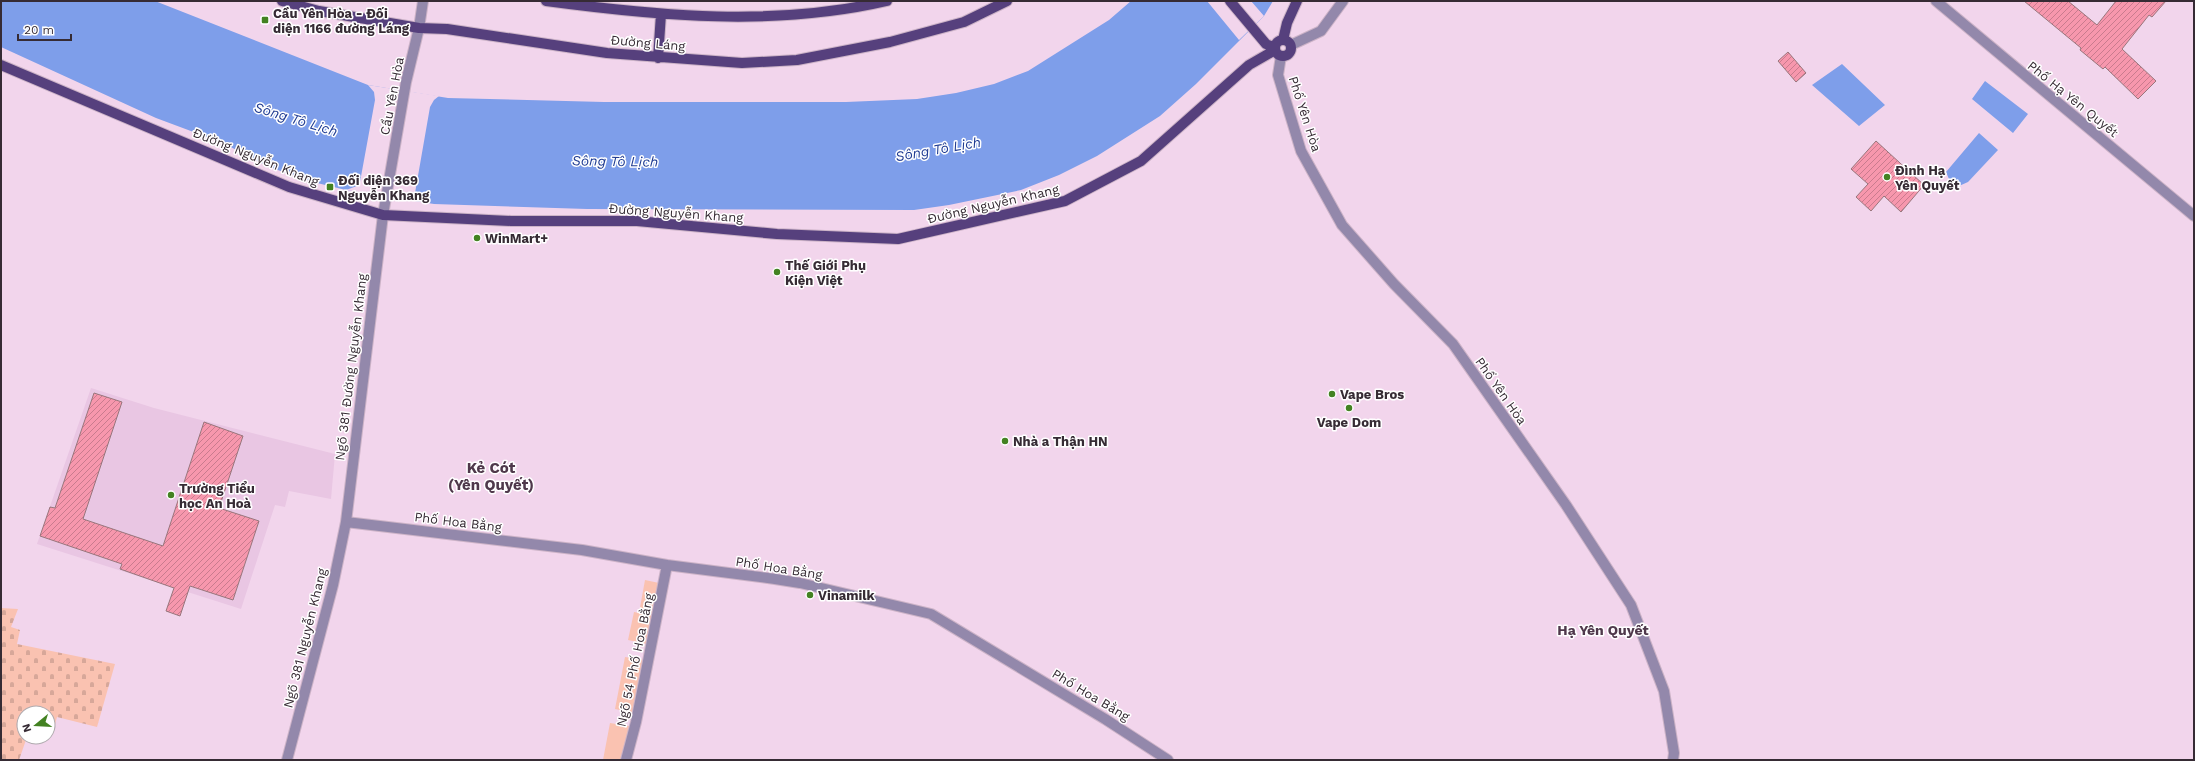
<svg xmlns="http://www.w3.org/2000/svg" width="2195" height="761" viewBox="0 0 2195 761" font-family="'Work Sans',sans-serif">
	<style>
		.built { fill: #e9c6e3 }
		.cemetery { fill: url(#cemetery-stones) }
		.green { fill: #fac2b1 }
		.water { fill: #7e9eea }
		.pier { fill: #f2d5ec }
		.building { fill: url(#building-hatch); stroke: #98767c }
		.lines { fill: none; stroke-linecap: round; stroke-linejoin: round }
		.minor-casing { stroke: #ccb3c7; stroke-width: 12 }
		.major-casing { stroke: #ccb3c7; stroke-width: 12 }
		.minor { stroke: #9388ab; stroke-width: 10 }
		.major { stroke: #56407d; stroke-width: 10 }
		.poi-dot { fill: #438222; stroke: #fff; stroke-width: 1.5 }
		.labels { text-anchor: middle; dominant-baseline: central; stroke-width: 3; stroke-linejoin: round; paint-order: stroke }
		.poi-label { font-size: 13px; font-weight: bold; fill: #362b34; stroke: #fff; text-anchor: start }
		.street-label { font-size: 13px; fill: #362b34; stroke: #fff }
		.water-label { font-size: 14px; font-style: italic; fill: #1f3b92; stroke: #fff }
		.neighbourhood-label { font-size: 14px; font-weight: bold; fill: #4f384b; stroke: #fff }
		.quarter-label { font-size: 15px; font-weight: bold; fill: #4f384b; stroke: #fff }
	</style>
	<defs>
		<pattern id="cemetery-stones" width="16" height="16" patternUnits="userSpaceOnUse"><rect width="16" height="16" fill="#fac2b1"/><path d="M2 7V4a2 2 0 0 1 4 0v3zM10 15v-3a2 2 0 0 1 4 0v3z" fill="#d7a799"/></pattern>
		<pattern id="building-hatch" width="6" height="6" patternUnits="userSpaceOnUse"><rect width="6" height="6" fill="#f797ad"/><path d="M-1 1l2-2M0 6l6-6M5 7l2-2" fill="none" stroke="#c97b8e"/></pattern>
	</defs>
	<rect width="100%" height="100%" fill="#f2d5ec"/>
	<!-- built -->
	<path class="built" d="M91,388L154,408L335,454L331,499L289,491L285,507L275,505L241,609L37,544Z"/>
	<!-- cemetery -->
	<path class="cemetery" d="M1,608L18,609L11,627L20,630L17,644L115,664L97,727L57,717L52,735L48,734V713H24V737H27L19,760H1Z"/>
	<!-- green -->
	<path class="green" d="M645,580L659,583L646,644L628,640L634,612L639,613Z
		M625,657L644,660L634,713L615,709Z
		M610,723L629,726L623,760H603Z"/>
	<!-- water -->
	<path class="water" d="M1,1H155L368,85L448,98L604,102H846L917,99L956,93L994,84L1028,71L1109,20L1131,1H1273L1264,16L1196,84L1160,116L1097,156L1059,175L1021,190L949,205L914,210L587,209L434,204L346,190L313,182L269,167L223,143L156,118L1,47Z
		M1842,64L1885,105L1859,126L1812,85Z
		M1985,81L2028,114L2013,133L1972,99Z
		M1979,133L1998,150L1968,182L1959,186L1949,179L1946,172Z"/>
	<!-- pier -->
	<path class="pier" d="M1207,1H1251L1264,16L1239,40Z
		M368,85L439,96L434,100L430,107L415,193L422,202L346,190L357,186L360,182L375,100L374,92Z"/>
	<!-- building -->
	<path class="building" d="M2024,1H2068L2097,25L2116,1H2166L2152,17L2149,15L2122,49L2156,81L2138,99L2105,67L2103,69L2080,50L2081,48Z
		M1788,52L1806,73L1796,82L1778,61Z
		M1876,141L1924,185L1901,212L1884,196L1871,211L1856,197L1868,184L1851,169Z
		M94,393L122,402L83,519L163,546L204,422L243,436L219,508L259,521L233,600L190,586L180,616L166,611L174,588L120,569L122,564L40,536L50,507L55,508Z"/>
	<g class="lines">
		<defs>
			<path id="minor" d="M1936,1L2194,216
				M1291,45L1321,31L1343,1
				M1281,56L1278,75L1301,151L1342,225L1394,284L1453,344L1566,505L1631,605L1664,691L1674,753L1673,760
				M346,522L582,550L667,565L775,579L800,583L931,614L1105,719L1168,760
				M287,760L333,585L346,522L383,215L406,82L419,28L423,1
				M626,760L636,722L667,565"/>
			<path id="major" d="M282,1L319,11L419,28L447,29L607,53L742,63L797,60L890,42L964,22L1007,1
				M546,1C659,16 775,27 887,1
				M1230,1L1266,44L1275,48
				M1275 48a8 8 0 1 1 16 0a8 8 0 1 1-16 0Z
				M1283,40L1287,23L1297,1
				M658,58L661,14
				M1,65L289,187L383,215L511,221H637L777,234L898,239L1065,201L1141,161L1249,65L1275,50"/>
		</defs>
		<!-- minor casing -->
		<use href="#minor" class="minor-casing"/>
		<!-- major casing -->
		<use href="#major" class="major-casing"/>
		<!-- minor -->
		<use href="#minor" class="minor"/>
		<!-- major -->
		<use href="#major" class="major"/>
	</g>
	<!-- markers -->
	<g class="poi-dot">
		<rect x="261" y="16" width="8" height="8" rx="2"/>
		<circle cx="1887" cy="177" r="4"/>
		<rect x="326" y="183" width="8" height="8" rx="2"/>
		<circle cx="477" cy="238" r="4"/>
		<circle cx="777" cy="272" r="4"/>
		<circle cx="1332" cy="394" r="4"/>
		<circle cx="1349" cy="408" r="4"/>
		<circle cx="1005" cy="441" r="4"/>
		<circle cx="171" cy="495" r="4"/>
		<circle cx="810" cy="595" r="4"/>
	</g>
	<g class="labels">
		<!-- poi labels -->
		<g class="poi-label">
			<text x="273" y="13">Cầu Yên Hòa - Đối<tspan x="273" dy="15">diện 1166 đường Láng</tspan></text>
			<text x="1895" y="170">Đình Hạ<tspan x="1895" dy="15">Yên Quyết</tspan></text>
			<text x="338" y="180">Đối diện 369<tspan x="338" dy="15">Nguyễn Khang</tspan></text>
			<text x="485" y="238">WinMart+</text>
			<text x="785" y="265">Thế Giới Phụ<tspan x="785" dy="15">Kiện Việt</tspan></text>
			<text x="1340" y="394">Vape Bros</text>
			<text x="1349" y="422" text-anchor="middle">Vape Dom</text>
			<text x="1013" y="441">Nhà a Thận HN</text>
			<text x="179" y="488">Trường Tiểu<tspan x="179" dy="15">học An Hoà</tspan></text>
			<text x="818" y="595">Vinamilk</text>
		</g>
		<!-- street labels -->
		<g class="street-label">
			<text transform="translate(648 43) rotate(5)">Đường Láng</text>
			<text transform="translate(392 96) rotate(-79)">Cầu Yên Hòa</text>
			<text transform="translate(2073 99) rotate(39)">Phố Hạ Yên Quyết</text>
			<text transform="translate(1305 114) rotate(72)">Phố Yên Hòa</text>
			<text transform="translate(256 157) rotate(22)">Đường Nguyễn Khang</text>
			<text transform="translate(993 204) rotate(-13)">Đường Nguyễn Khang</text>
			<text transform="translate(676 213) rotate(4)">Đường Nguyễn Khang</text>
			<text transform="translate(351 367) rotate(-83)">Ngõ 381 Đường Nguyễn Khang</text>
			<text transform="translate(1501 391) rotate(55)">Phố Yên Hòa</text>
			<text transform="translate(458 522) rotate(7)">Phố Hoa Bằng</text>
			<text transform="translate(779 568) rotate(9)">Phố Hoa Bằng</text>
			<text transform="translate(305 638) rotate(-76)">Ngõ 381 Nguyễn Khang</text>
			<text transform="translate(635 660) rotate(-78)">Ngõ 54 Phố Hoa Bằng</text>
			<text transform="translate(1091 695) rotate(31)">Phố Hoa Bằng</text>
		</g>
		<!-- water labels -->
		<g class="water-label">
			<text transform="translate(296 119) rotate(17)">Sông Tô Lịch</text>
			<text transform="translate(938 149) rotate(-10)">Sông Tô Lịch</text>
			<text transform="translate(615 161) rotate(1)">Sông Tô Lịch</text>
		</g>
		<!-- neighbourhood labels -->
		<g class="neighbourhood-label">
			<text x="1603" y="630">Hạ Yên Quyết</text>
		</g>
		<!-- quarter labels -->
		<g class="quarter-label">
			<text x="491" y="468">Kẻ Cót<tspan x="491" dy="17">(Yên Quyết)</tspan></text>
		</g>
	</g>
	<!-- border -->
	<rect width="2195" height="761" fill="none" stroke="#362b34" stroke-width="4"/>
	<!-- north arrow -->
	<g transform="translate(36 725) rotate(252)"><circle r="19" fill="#ffffff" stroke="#afaaae"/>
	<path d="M0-3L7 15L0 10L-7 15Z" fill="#438222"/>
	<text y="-6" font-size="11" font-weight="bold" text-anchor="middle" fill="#362b34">N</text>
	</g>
	<!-- scale -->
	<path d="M18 34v6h53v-6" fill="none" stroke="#362b34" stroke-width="2"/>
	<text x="24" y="34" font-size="12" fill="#362b34" stroke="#ffffff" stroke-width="3" paint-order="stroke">20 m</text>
</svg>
